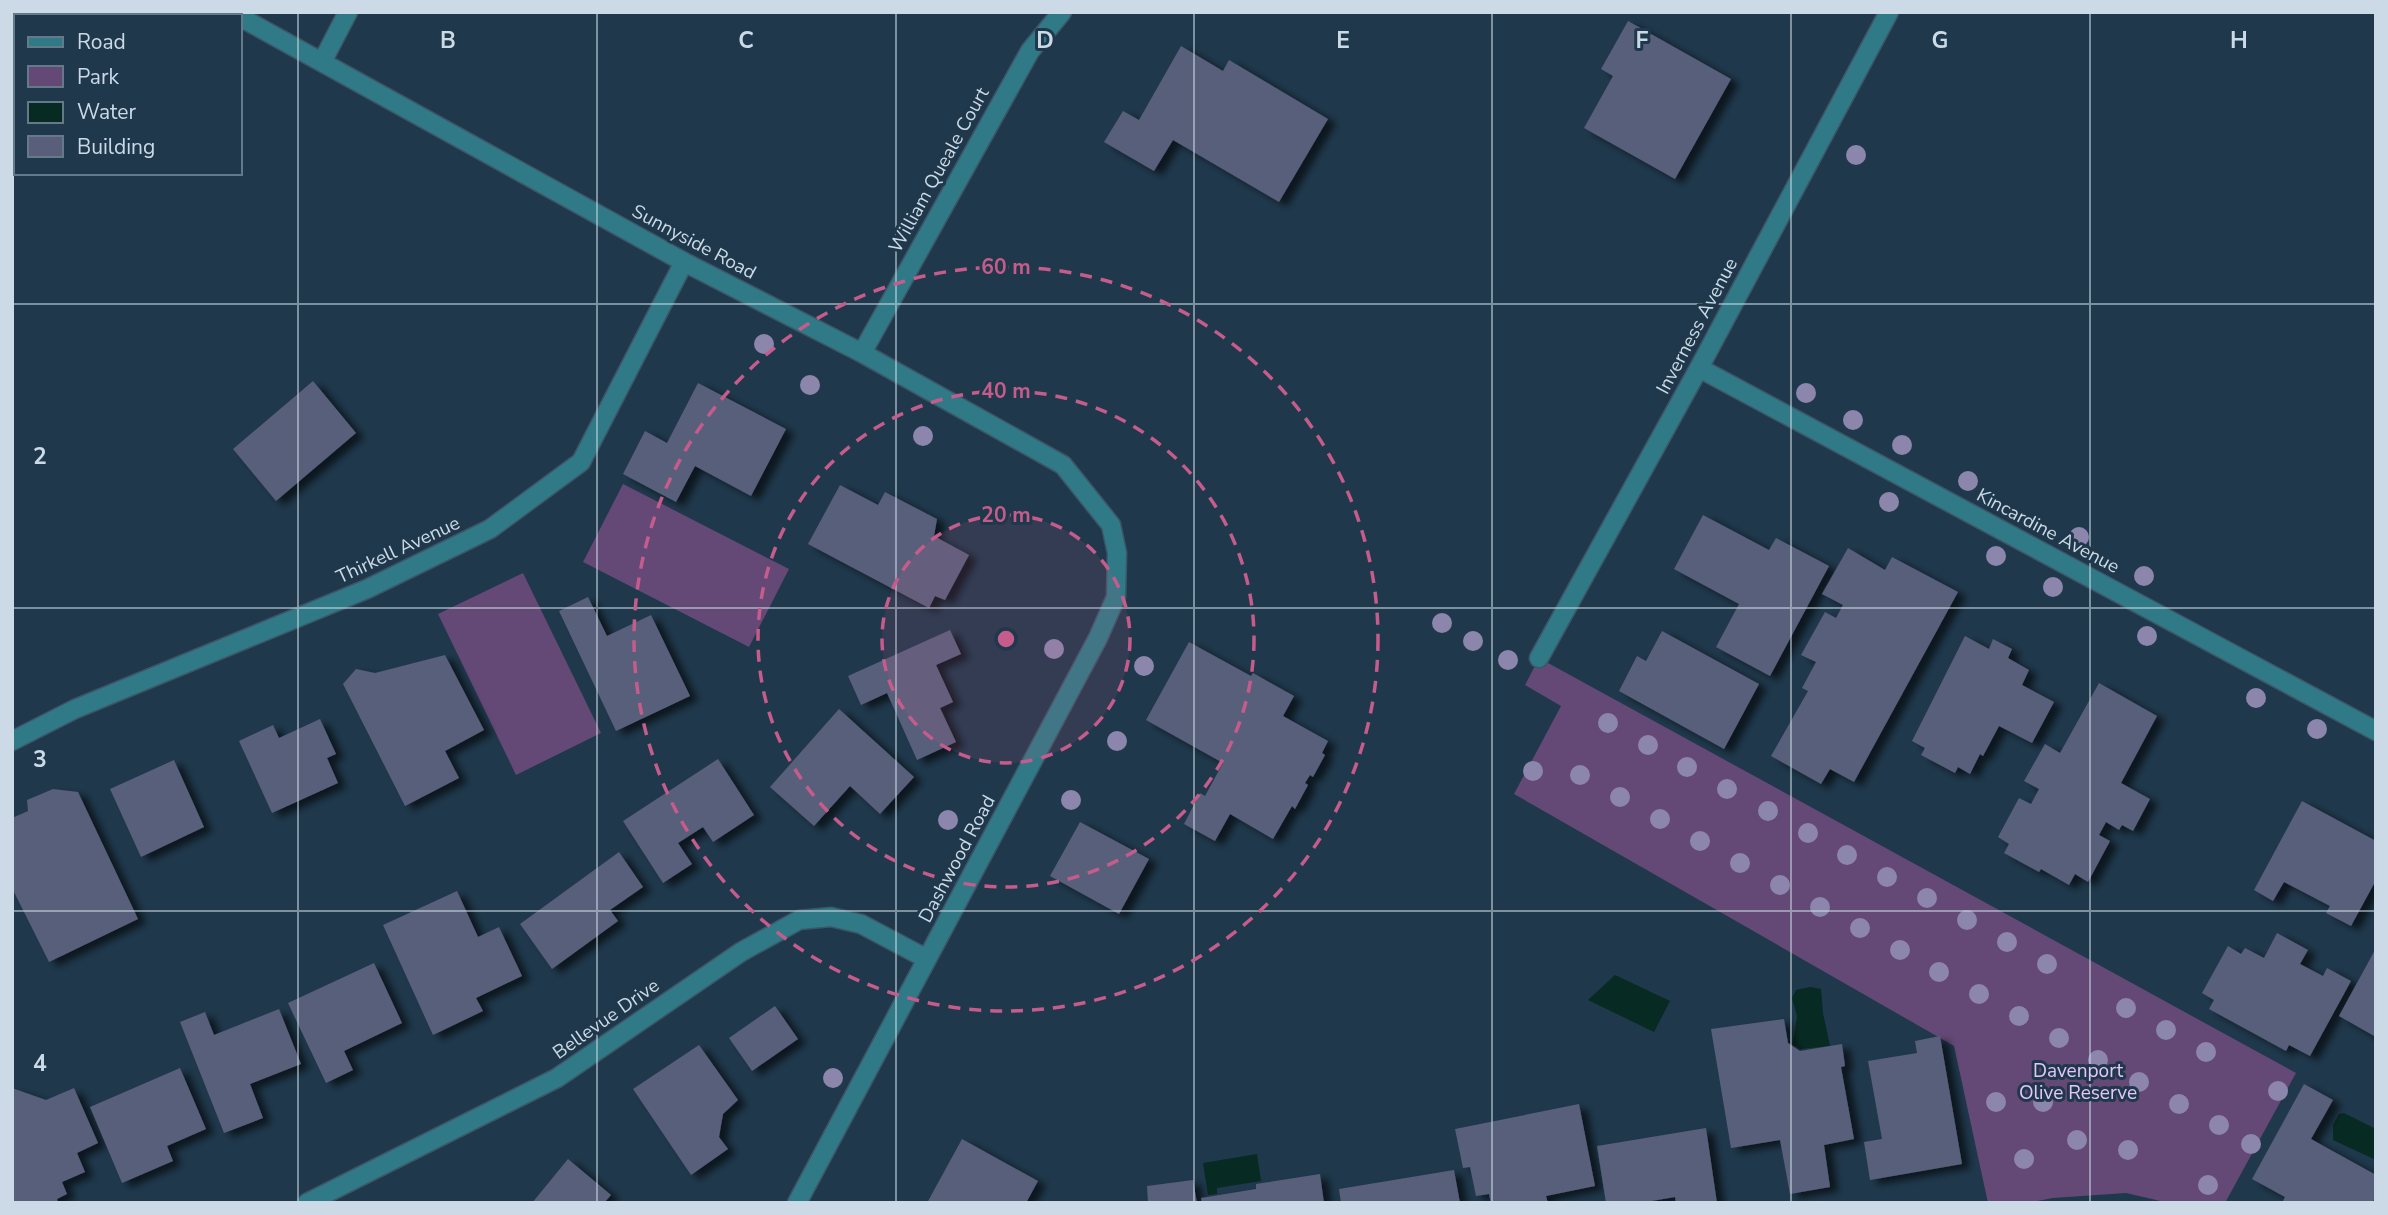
<svg xmlns="http://www.w3.org/2000/svg" width="2388" height="1215" viewBox="0 0 2388 1215" font-family="'Nunito Sans',sans-serif">
	<style>
		.green { fill: #644876 }
		.water { fill: #072a22 }
		.building { fill: #595e7a; filter: url(#shadow) }
		.lines { fill: none; stroke-linecap: round; stroke-linejoin: round }
		.minor-casing { stroke: #3e5567; stroke-width: 21 }
		.minor { stroke: #2f7a86; stroke-width: 18 }
		.tree { fill: #8c86ac }
		.grid { fill: none; stroke: #cbdae6; stroke-width: 2; stroke-opacity: 0.55 }
		.ring { fill: none; stroke: #c55c8c; stroke-width: 3.5; stroke-dasharray: 12 9 }
		.labels { text-anchor: middle; dominant-baseline: central; stroke-width: 6; stroke-linejoin: round; paint-order: stroke }
		.street-label { font-size: 19px; fill: #cbdae6; stroke: #1f384b }
		.park-label { font-size: 19px; fill: #e5c5fc; stroke: #1f384b }
		.grid-label { font-size: 23px; text-anchor: middle; font-weight: bold; fill: #cbdae6; stroke: #1f384b; stroke-width: 6; stroke-linejoin: round; paint-order: stroke }
		.centre { fill: #c55c8c; stroke: #1f384b; stroke-width: 3.5 }
		.ring-label { font-size: 21px; text-anchor: middle; font-weight: bold; fill: #c55c8c; stroke: #1f384b; stroke-width: 6; stroke-linejoin: round; paint-order: stroke }
	</style>
	<defs>
		<filter id="shadow"><feDropShadow dx="8" dy="4.5" stdDeviation="3.5" flood-color="#0009"/></filter>
	</defs>
	<rect width="100%" height="100%" fill="#1f384b"/>
	<!-- green -->
	<path class="green" d="M623,484L789,569L749,647L583,562Z
		M523,573L601,733L516,775L438,614Z
		M1539,658L2296,1073L2225,1203H2169L2126,1193L2053,1198L2027,1203H1988L1954,1046L1514,794L1561,706L1525,685Z"/>
	<!-- water -->
	<path class="water" d="M1615,975L1670,1001L1654,1032L1588,1000Z
		M1810,987L1821,989L1823,1013L1830,1046L1800,1049L1793,1044L1797,1016L1792,998L1796,990Z
		M2344,1113L2376,1129V1160L2333,1140V1125L2339,1114Z
		M1257,1154L1261,1181L1217,1188V1194L1208,1195L1203,1163Z"/>
	<!-- building -->
	<path class="building" d="M1628,21L1731,79L1675,179L1584,128L1613,76L1601,69Z
		M1181,46L1223,71L1229,60L1328,119L1279,202L1173,140L1154,171L1104,142L1123,111L1139,120Z
		M313,381L356,433L276,501L233,449Z
		M698,383L786,429L751,496L695,466L676,502L623,474L645,431L667,443Z
		M840,485L878,505L885,492L937,519L934,536L969,555L945,600L935,596L929,608L808,544Z
		M1703,515L1769,550L1776,538L1829,566L1770,676L1716,647L1739,604L1674,569Z
		M1848,548L1885,570L1892,557L1958,592L1854,782L1830,769L1821,784L1771,756L1808,691L1802,688L1816,662L1801,655L1825,612L1836,618L1843,605L1822,594Z
		M588,597L607,636L651,615L690,696L616,731L559,611Z
		M950,630L961,654L936,665L953,702L940,708L956,742L917,760L887,693L861,705L848,676Z
		M1662,631L1759,684L1724,749L1619,691L1637,656L1646,661Z
		M1965,636L1989,649L1993,639L2012,649L2008,658L2029,670L2022,685L2054,702L2032,743L1999,726L1983,756L1980,754L1970,774L1958,767L1955,773L1921,755L1925,748L1912,741Z
		M1189,642L1251,676L1253,673L1294,696L1283,716L1328,741L1322,753L1325,755L1313,777L1310,775L1305,783L1308,785L1295,809L1292,806L1273,839L1230,814L1215,841L1184,824L1200,793L1205,796L1223,763L1146,720Z
		M445,655L484,730L445,751L459,778L405,806L343,684L356,669L375,673Z
		M2099,683L2157,716L2121,783L2150,799L2133,831L2122,825L2119,830L2106,822L2099,835L2110,841L2088,882L2075,874L2069,885L2041,869L2039,872L2004,853L2009,844L1998,837L2019,798L2031,804L2039,789L2024,781L2045,744L2060,753Z
		M839,709L914,777L880,814L850,786L814,826L770,787Z
		M320,719L336,754L327,758L338,783L272,813L239,741L273,725L279,738Z
		M718,759L754,815L713,842L703,827L678,843L692,864L663,883L623,821Z
		M174,760L204,827L141,857L110,789Z
		M53,789L78,792L138,919L49,962L12,888V818L28,811L27,800Z
		M2302,801L2376,841V880L2351,926L2326,913L2330,906L2284,882L2273,901L2254,890Z
		M1080,822L1149,859L1119,914L1050,876Z
		M619,852L643,887L610,910L618,921L552,969L520,924Z
		M457,891L478,937L499,927L522,976L476,998L483,1011L433,1035L383,925Z
		M2277,933L2308,950L2300,964L2323,976L2327,968L2351,981L2310,1056L2289,1045L2286,1051L2209,1009L2214,1000L2202,993L2228,946L2241,954L2245,948L2264,958Z
		M2376,948V1037L2339,1016Z
		M374,963L402,1023L344,1051L353,1070L326,1083L288,1003Z
		M775,1006L798,1039L752,1071L729,1038Z
		M279,1009L301,1064L250,1084L263,1118L224,1133L180,1022L205,1012L214,1035Z
		M1784,1019L1788,1043L1800,1051L1842,1044L1845,1066L1841,1067L1854,1139L1824,1145L1830,1187L1790,1194L1780,1140L1731,1148L1711,1029Z
		M1940,1036L1962,1164L1870,1180L1864,1142L1882,1139L1868,1061L1917,1053L1915,1041Z
		M699,1045L738,1100L723,1114L719,1137L728,1149L691,1175L633,1089Z
		M180,1068L206,1129L167,1146L173,1161L122,1183L90,1107Z
		M2304,1084L2333,1100L2311,1139L2376,1175V1196L2372,1203H2282L2285,1197L2252,1179Z
		M12,1088L46,1100L74,1088L98,1143L77,1153L85,1172L62,1182L67,1194L57,1199L58,1203H12Z
		M1579,1104L1595,1186L1546,1196L1548,1203H1491L1489,1194L1476,1196L1470,1167L1463,1168L1455,1129Z
		M1706,1128L1717,1203H1676L1675,1197L1640,1203H1606L1597,1146Z
		M962,1139L1038,1181L1026,1203H927Z
		M568,1159L611,1195L604,1203H532Z
		M1454,1170L1460,1203H1341L1339,1189Z
		M1320,1174L1324,1203H1202L1201,1198L1256,1189V1184Z
		M1193,1180L1197,1203H1148L1147,1186Z"/>
	<g class="lines">
		<defs>
			<path id="minor" d="M240,17L684,262L862,353L1063,465L1111,525L1117,553L1116,597L1098,638L797,1203
				M322,62L348,12
				M862,353L1030,51L1062,12
				M1699,368L2376,731
				M1539,658L1699,368L1889,12
				M12,741L75,709L367,589L490,529L581,462L684,262
				M307,1203L557,1078L741,952L799,920L831,917L861,924L927,959"/>
		</defs>
		<!-- minor casing -->
		<use href="#minor" class="minor-casing"/>
		<!-- minor -->
		<use href="#minor" class="minor"/>
	</g>
	<!-- trees -->
	<g class="tree">
		<circle cx="1856" cy="155" r="10"/>
		<circle cx="764" cy="344" r="10"/>
		<circle cx="810" cy="385" r="10"/>
		<circle cx="1806" cy="393" r="10"/>
		<circle cx="1853" cy="420" r="10"/>
		<circle cx="923" cy="436" r="10"/>
		<circle cx="1902" cy="445" r="10"/>
		<circle cx="1968" cy="481" r="10"/>
		<circle cx="1889" cy="502" r="10"/>
		<circle cx="2079" cy="537" r="10"/>
		<circle cx="1996" cy="556" r="10"/>
		<circle cx="2144" cy="576" r="10"/>
		<circle cx="2053" cy="587" r="10"/>
		<circle cx="1442" cy="623" r="10"/>
		<circle cx="2147" cy="636" r="10"/>
		<circle cx="1473" cy="641" r="10"/>
		<circle cx="1054" cy="649" r="10"/>
		<circle cx="1508" cy="660" r="10"/>
		<circle cx="1144" cy="666" r="10"/>
		<circle cx="2256" cy="698" r="10"/>
		<circle cx="1608" cy="723" r="10"/>
		<circle cx="2317" cy="729" r="10"/>
		<circle cx="1117" cy="741" r="10"/>
		<circle cx="1648" cy="745" r="10"/>
		<circle cx="1687" cy="767" r="10"/>
		<circle cx="1533" cy="771" r="10"/>
		<circle cx="1580" cy="775" r="10"/>
		<circle cx="1727" cy="789" r="10"/>
		<circle cx="1620" cy="797" r="10"/>
		<circle cx="1071" cy="800" r="10"/>
		<circle cx="1768" cy="811" r="10"/>
		<circle cx="1660" cy="819" r="10"/>
		<circle cx="948" cy="820" r="10"/>
		<circle cx="1808" cy="833" r="10"/>
		<circle cx="1700" cy="841" r="10"/>
		<circle cx="1847" cy="855" r="10"/>
		<circle cx="1740" cy="863" r="10"/>
		<circle cx="1887" cy="877" r="10"/>
		<circle cx="1780" cy="885" r="10"/>
		<circle cx="1927" cy="898" r="10"/>
		<circle cx="1820" cy="907" r="10"/>
		<circle cx="1967" cy="920" r="10"/>
		<circle cx="1860" cy="928" r="10"/>
		<circle cx="2007" cy="942" r="10"/>
		<circle cx="1900" cy="950" r="10"/>
		<circle cx="2047" cy="964" r="10"/>
		<circle cx="1939" cy="972" r="10"/>
		<circle cx="1979" cy="994" r="10"/>
		<circle cx="2126" cy="1008" r="10"/>
		<circle cx="2019" cy="1016" r="10"/>
		<circle cx="2166" cy="1030" r="10"/>
		<circle cx="2059" cy="1038" r="10"/>
		<circle cx="2206" cy="1052" r="10"/>
		<circle cx="2098" cy="1060" r="10"/>
		<circle cx="833" cy="1078" r="10"/>
		<circle cx="2139" cy="1082" r="10"/>
		<circle cx="2278" cy="1091" r="10"/>
		<circle cx="1996" cy="1102" r="10"/>
		<circle cx="2043" cy="1102" r="10"/>
		<circle cx="2179" cy="1104" r="10"/>
		<circle cx="2219" cy="1125" r="10"/>
		<circle cx="2077" cy="1140" r="10"/>
		<circle cx="2251" cy="1144" r="10"/>
		<circle cx="2128" cy="1150" r="10"/>
		<circle cx="2024" cy="1159" r="10"/>
		<circle cx="2208" cy="1185" r="10"/>
	</g>
	<!-- grid -->
	<path class="grid" d="M298,12V1203M597,12V1203M896,12V1203M1194,12V1203M1492,12V1203M1791,12V1203M2090,12V1203M12,304H2376M12,608H2376M12,911H2376"/>
	<!-- distance rings -->
	<circle cx="1006" cy="639" r="124" fill="#c55c8c" fill-opacity=".12"/>
	<g class="ring">
		<circle cx="1006" cy="639" r="124"/>
		<circle cx="1006" cy="639" r="248"/>
		<circle cx="1006" cy="639" r="372"/>
	</g>
	<g class="labels">
		<!-- street labels -->
		<g class="street-label">
			<text transform="translate(939 170) rotate(-61)">William Queale Court</text>
			<text transform="translate(694 242) rotate(28)">Sunnyside Road</text>
			<text transform="translate(1697 326) rotate(-62)">Inverness Avenue</text>
			<text transform="translate(2048 531) rotate(28)">Kincardine Avenue</text>
			<text transform="translate(398 550) rotate(-25)">Thirkell Avenue</text>
			<text transform="translate(957 859) rotate(-62)">Dashwood Road</text>
			<text transform="translate(606 1019) rotate(-35)">Bellevue Drive</text>
		</g>
		<!-- park labels -->
		<g class="park-label">
			<text x="2078" y="1071">Davenport<tspan x="2078" dy="22">Olive Reserve</tspan></text>
		</g>
	</g>
	<g class="grid-label">
		<text x="448" y="48">B</text>
		<text x="746" y="48">C</text>
		<text x="1045" y="48">D</text>
		<text x="1343" y="48">E</text>
		<text x="1642" y="48">F</text>
		<text x="1940" y="48">G</text>
		<text x="2239" y="48">H</text>
		<text x="40" y="464">2</text>
		<text x="40" y="767">3</text>
		<text x="40" y="1071">4</text>
	</g>
	<circle cx="1006" cy="639" r="10" class="centre"/>
	<g class="ring-label">
		<text x="1006" y="274">60 m</text>
		<text x="1006" y="398">40 m</text>
		<text x="1006" y="522">20 m</text>
	</g>
	<!-- border -->
	<rect width="2388" height="1215" fill="none" stroke="#cbdae6" stroke-width="28"/>
	<!-- legend -->
	<rect x="14" y="14" width="228" height="161" fill="#1f384b" stroke="#647989" stroke-width="2"/>
	<rect x="28" y="37" width="35" height="10" fill="#2f7a86" stroke="#647989" stroke-width="2"/>
	<text x="77" y="49" font-size="21" fill="#cbdae6">Road</text>
	<rect x="28" y="66" width="35" height="21" fill="#644876" stroke="#647989" stroke-width="2"/>
	<text x="77" y="84" font-size="21" fill="#cbdae6">Park</text>
	<rect x="28" y="102" width="35" height="21" fill="#072a22" stroke="#647989" stroke-width="2"/>
	<text x="77" y="119" font-size="21" fill="#cbdae6">Water</text>
	<rect x="28" y="136" width="35" height="21" fill="#595e7a" stroke="#647989" stroke-width="2"/>
	<text x="77" y="154" font-size="21" fill="#cbdae6">Building</text>
</svg>
